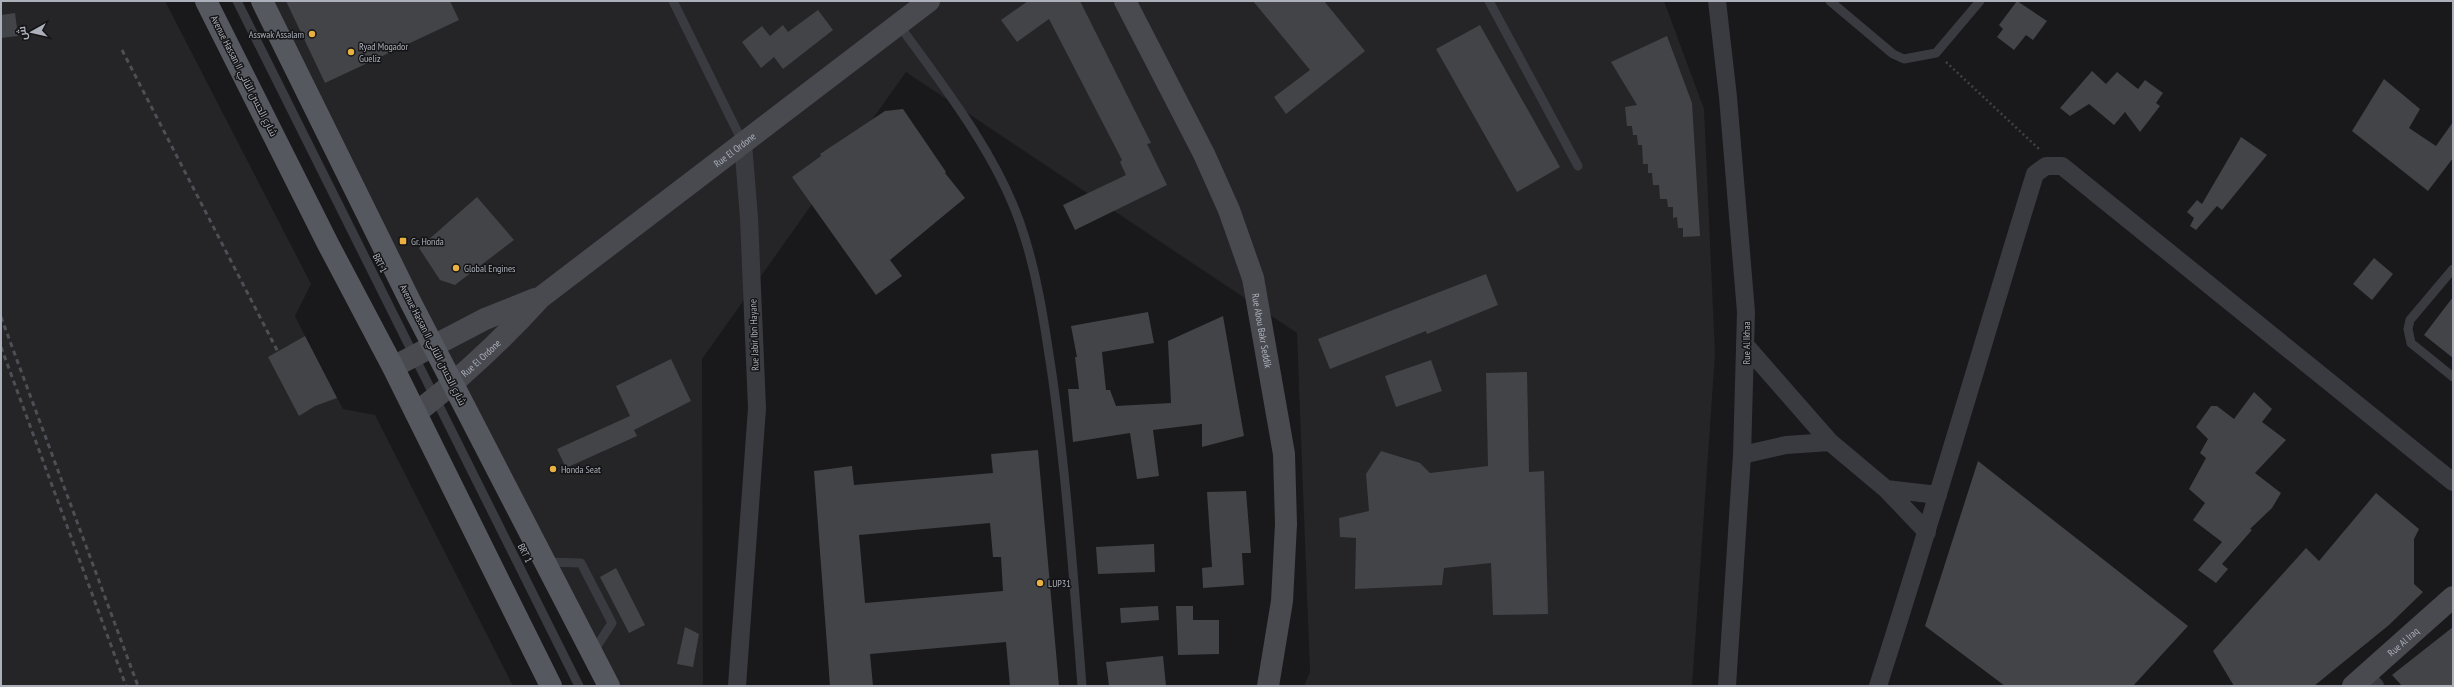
<svg xmlns="http://www.w3.org/2000/svg" width="2454" height="687" viewBox="0 0 2454 687" font-family="'PT Sans Narrow',Cairo,sans-serif">
	<style>
		.built { fill: #252528 }
		.building { fill: #434448; fill-rule: evenodd }
		.lines { fill: none; stroke-linecap: round; stroke-linejoin: round }
		.path { stroke: #404247; stroke-width: 2.5; stroke-dasharray: 2 3; stroke-linecap: butt }
		.lane { stroke: #3a3b40; stroke-width: 9 }
		.street { stroke: #3a3b40; stroke-width: 18 }
		.secondary { stroke: #484a50; stroke-width: 22 }
		.primary { stroke: #56585f; stroke-width: 22 }
		.rail { stroke: #4d4f55; stroke-width: 3; stroke-dasharray: 5 4; stroke-linecap: butt }
		.poi-dot { fill: #e9b142; stroke: #141416; stroke-width: 1.5 }
		.labels { text-anchor: middle; dominant-baseline: central; stroke-width: 3; stroke-linejoin: round; paint-order: stroke }
		.poi-label { font-size: 10px; fill: #acb0ba; stroke: #141416; text-anchor: start }
		.street-label { font-size: 10px; fill: #acb0ba; stroke: #141416 }
	</style>
	<rect width="100%" height="100%" fill="#19191b"/>
	<!-- built -->
	<path class="built" d="M1,1H165L311,284L295,316L305,336L343,409L375,415L513,686H1Z
		M256,1H1664L1704,109L1715,354L1692,686H1304L1310,672L1297,333L906,72L702,359L703,686H598Z"/>
	<!-- building -->
	<path class="building" d="M286,1H450L459,20L325,83Z
		M1028,1H1080L1151,143L1147,144L1167,185L1075,230L1063,205L1126,175L1120,162L1122,160L1049,19L1017,42L1001,20Z
		M1253,1H1324L1365,51L1286,114L1274,97L1310,70Z
		M2017,1L2047,21L2033,40L2026,35L2014,50L1997,37L2003,29L1999,25Z
		M818,10L833,30L783,69L774,57L761,68L742,42L762,26L770,36L783,25L788,32Z
		M15,13L18,36L1,38V15Z
		M1480,25L1560,167L1517,192L1436,49Z
		M1667,36L1692,103L1700,236L1683,237V228H1678L1677,217L1673,218V207H1668L1667,199H1660L1659,185H1653L1652,173H1648V164H1643L1642,145H1638L1637,135H1633L1632,126H1627L1625,107L1637,105L1611,62Z
		M2092,71L2106,84L2117,72L2138,89L2145,80L2163,93L2156,103L2160,106L2140,132L2125,112L2114,125L2089,104L2070,116L2060,108Z
		M2384,79L2420,109L2409,128L2436,146L2453,122V158L2428,191L2352,131Z
		M903,109L946,172L945,173L965,198L890,260L902,276L876,295L792,177L821,156L820,154L885,111Z
		M2241,137L2267,155L2222,210L2217,206L2196,230L2190,226L2194,218L2187,212L2197,200L2202,204Z
		M477,197L514,240L455,285L440,280L419,248Z
		M2374,258L2393,274L2372,300L2353,284Z
		M1486,274L1498,305L1427,334L1426,331L1330,369L1318,339Z
		M2453,297V358L2424,335Z
		M1148,312L1154,343L1102,352L1106,390H1110L1116,406L1171,403L1168,341L1223,316L1244,436L1202,447V424L1153,430L1159,476L1137,479L1130,433L1073,442L1068,389H1079L1075,357H1077L1071,326Z
		M305,336L337,398L315,406L299,416L268,357Z
		M671,359L691,401L634,430L637,436L566,468L557,449L630,416L616,386Z
		M1431,360L1442,391L1396,407L1385,376Z
		M1527,372L1529,472L1544,471L1548,614L1493,615L1491,563L1444,568L1442,585L1355,589L1356,538L1340,537L1339,518L1369,511L1366,474L1381,451L1420,463L1430,473L1488,466L1486,373Z
		M2254,392L2272,409L2262,422L2286,440L2255,473L2281,493L2272,508L2250,529L2252,530L2222,564L2228,569L2216,583L2198,570L2222,542L2193,520L2205,503L2189,489L2206,458L2200,453L2208,439L2196,427L2211,406H2217L2234,419Z
		M1038,450L1059,686H1010L1006,642L870,654L873,686H830L814,471L852,466L854,485L993,473L991,454ZM990,523L993,557H1001L1003,591L865,603L859,535Z
		M1978,461L2188,626L2133,686H2005L1925,626Z
		M1246,491L1251,553H1242L1244,585L1203,588L1202,568L1212,567L1207,492Z
		M2376,493L2419,529L2414,539V584L2423,592L2389,625L2314,686H2234L2213,651L2306,548L2319,561Z
		M1154,544L1155,572L1098,574L1096,547Z
		M616,568L645,625L629,633L600,577Z
		M1158,606L1159,620L1121,623L1120,608Z
		M1176,606H1193V620H1219V654L1178,655Z
		M685,627L699,634L693,667L677,664Z
		M2453,627V686H2402L2392,675Z
		M1163,656L1166,686H1109L1106,662Z"/>
	<g class="lines">
		<!-- path -->
		<path class="path" d="M1946,62L2039,149"/>
		<!-- lane -->
		<path class="lane" d="M237,1L579,686
			M673,1L743,143
			M1489,1L1578,166
			M1830,1L1893,54L1904,59L1936,53L1980,1
			M899,25C942,84 996,153 1020,223C1038,274 1045,328 1053,381C1067,482 1074,584 1082,686
			M2453,269L2410,320L2408,329L2411,343L2453,377
			M546,562L581,563L612,623L593,652"/>
		<!-- street -->
		<path class="street" d="M1717,1L1728,97L1746,312L1742,455L1727,686
			M1746,346L1830,442L1886,489L1927,532
			M1742,455L1786,445L1830,442
			M1886,489L1938,495
			M2365,676L2375,686
			M737,686L757,408L749,218L743,143
			M1878,686C1933,516 1982,345 2035,174L2046,166H2062L2453,482"/>
		<!-- secondary -->
		<g class="secondary">
			<path id="s1" d="M1125,1L1204,154L1229,210L1253,278L1284,454L1286,524L1282,601L1268,686"/>
			<path d="M393,367L485,319L535,299"/>
			<path id="s2" d="M416,413C461,378 502,340 540,298L929,1"/>
			<path id="s3" d="M2353,686L2453,597"/>
		</g>
		<!-- primary -->
		<path class="primary" d="M206,1L328,244L393,367L551,686
			M262,1L410,301L609,686"/>
		<!-- rail -->
		<path class="rail" d="M122,50L278,352
			M1,317L138,686
			M1,347L126,686"/>
	</g>
	<!-- markers -->
	<g class="poi-dot">
		<circle cx="312" cy="34" r="4"/>
		<circle cx="351" cy="52" r="4"/>
		<rect x="399" y="237" width="8" height="8" rx="2"/>
		<circle cx="456" cy="268" r="4"/>
		<circle cx="553" cy="469" r="4"/>
		<circle cx="1040" cy="583" r="4"/>
	</g>
	<g class="labels">
		<!-- poi labels -->
		<g class="poi-label">
			<text x="304" y="34" text-anchor="end">Asswak Assalam</text>
			<text x="359" y="46">Ryad Mogador<tspan x="359" dy="12">Gueliz</tspan></text>
			<text x="411" y="241">Gr. Honda</text>
			<text x="464" y="268">Global Engines</text>
			<text x="561" y="469">Honda Seat</text>
			<text x="1048" y="583">LUP31</text>
		</g>
		<!-- street labels -->
		<g class="street-label">
			<text transform="translate(244 76) rotate(63)">Avenue Hassan II شارع الحسن الثاني</text>
			<text stroke="none"><textPath href="#s2" startOffset="414">Rue El Ordone</textPath></text>
			<text transform="translate(380 263) rotate(63)">BRT 1</text>
			<text stroke="none"><textPath href="#s1" startOffset="359">Rue Abou Bakr Seddik</textPath></text>
			<text transform="translate(754 335) rotate(-92)">Rue Jabir Ibn Hayane</text>
			<text transform="translate(1746 343) rotate(-90)">Rue Al Ikhaa</text>
			<text transform="translate(433 345) rotate(63)">Avenue Hassan II شارع الحسن الثاني</text>
			<text stroke="none"><textPath href="#s2" startOffset="85">Rue El Ordone</textPath></text>
			<text transform="translate(525 553) rotate(64)">BRT 1</text>
			<text stroke="none"><textPath href="#s3" startOffset="67">Rue Al Iraq</textPath></text>
		</g>
	</g>
	<!-- border -->
	<rect width="2454" height="687" fill="none" stroke="#acb0ba" stroke-width="4"/>
	<!-- north arrow -->
	<g transform="translate(32 32) rotate(262)" stroke="#141416" stroke-width="3" paint-order="stroke">
	<path d="M0-3L7 15L0 10L-7 15Z" fill="#acb0ba"/>
	<text y="-6" font-size="11" font-weight="bold" text-anchor="middle" fill="#acb0ba">ش</text>
	</g>
</svg>
